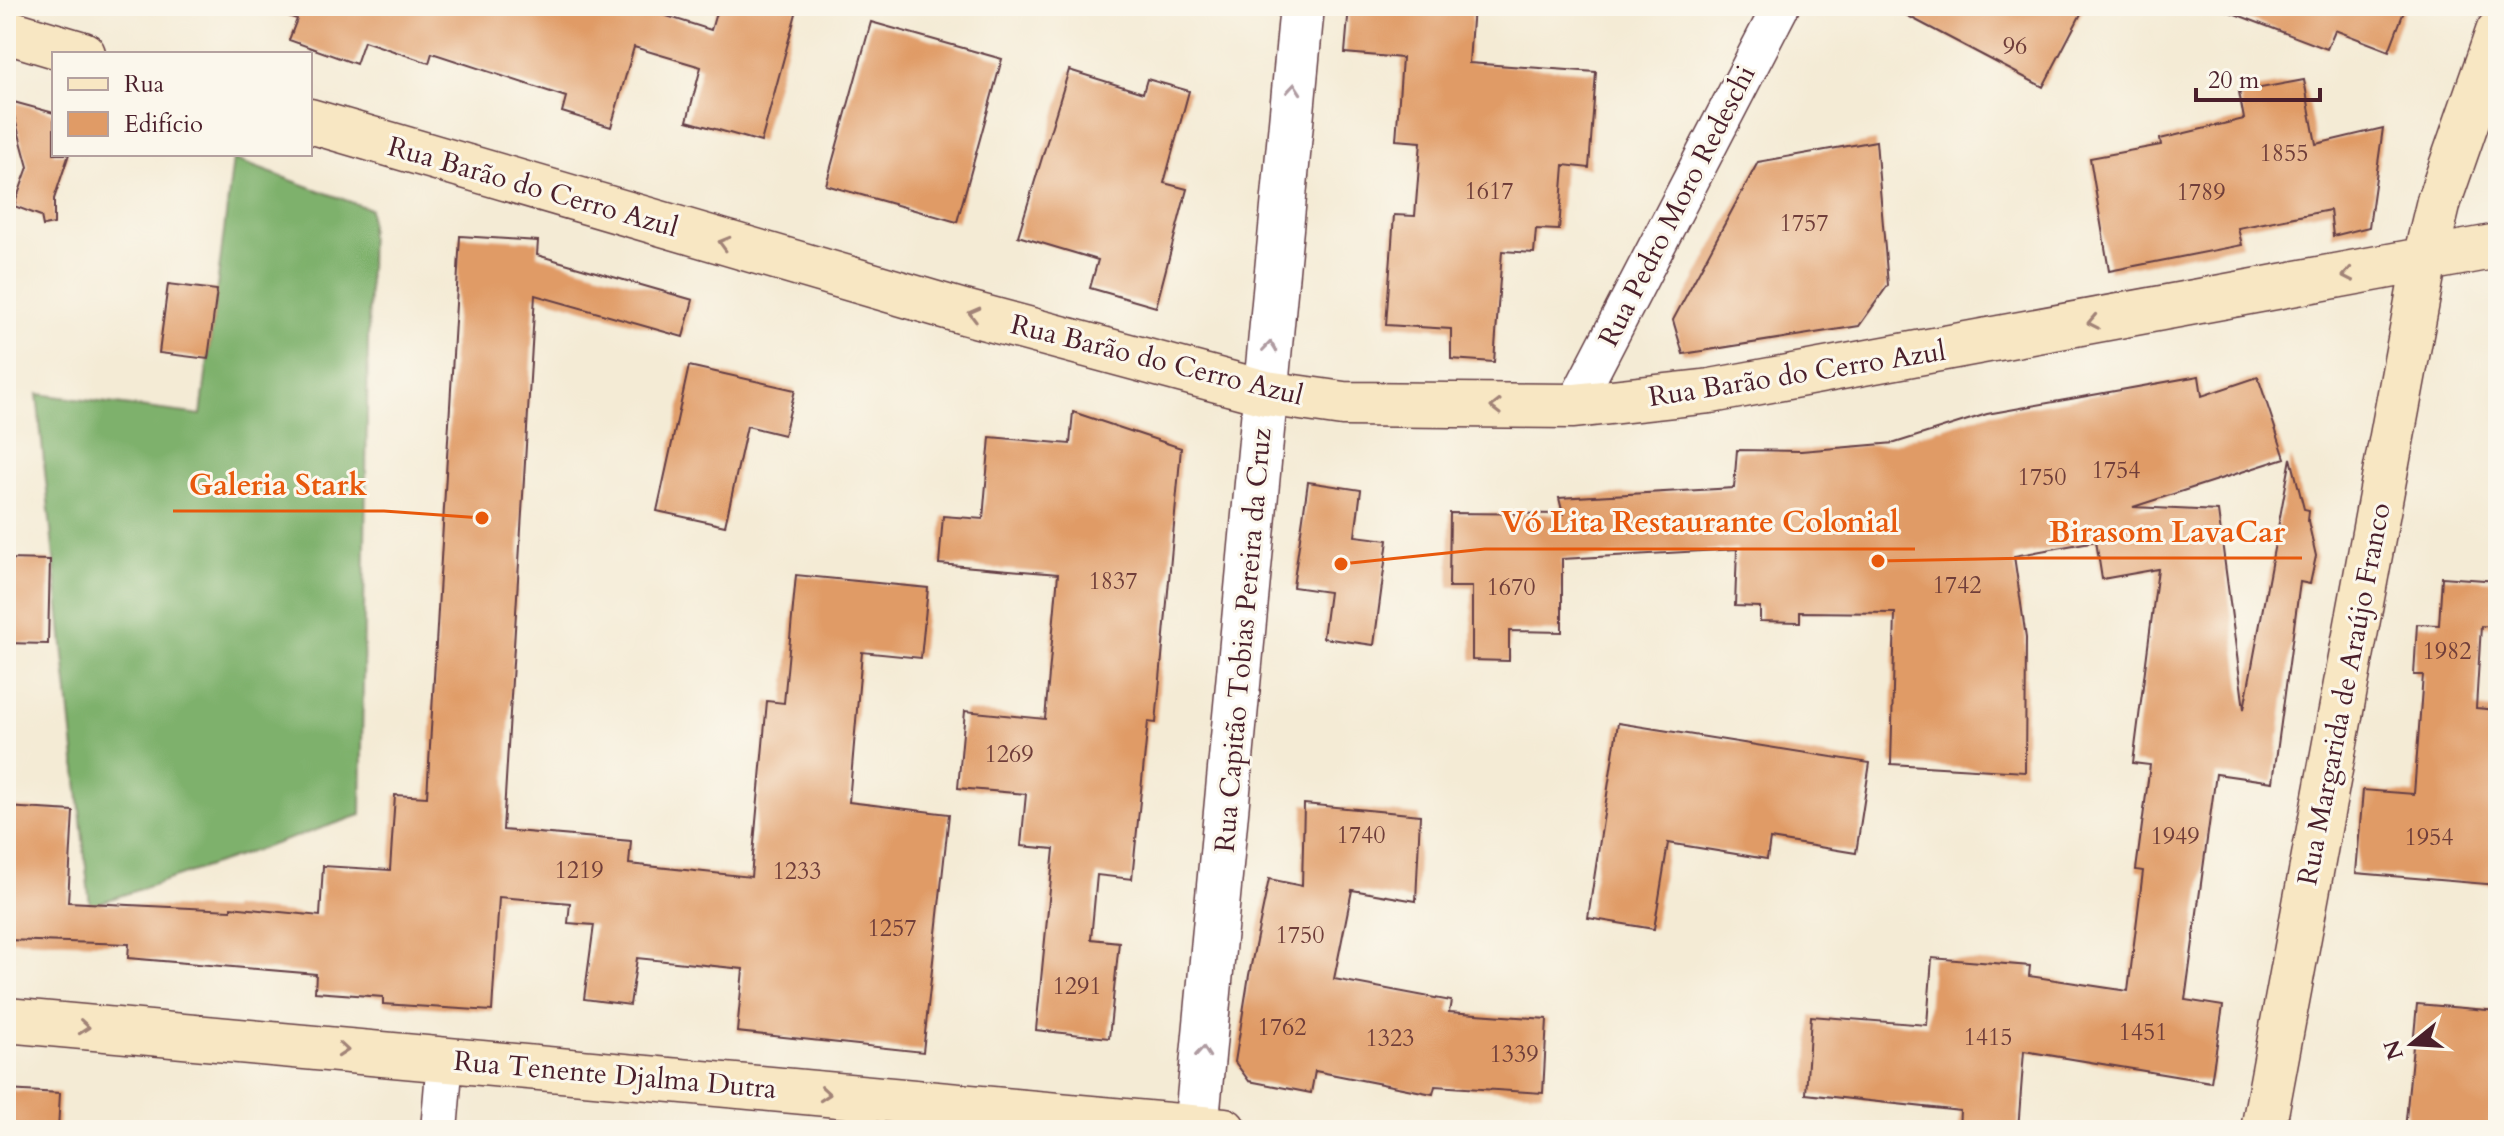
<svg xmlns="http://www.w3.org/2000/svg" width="2504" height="1136" viewBox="0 0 2504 1136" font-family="Cardo,serif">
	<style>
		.forest { fill: #7eb16c; stroke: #64684c; stroke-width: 2 }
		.building { fill: #e09b66 }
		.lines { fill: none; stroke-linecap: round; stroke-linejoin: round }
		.minor-casing { stroke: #643e44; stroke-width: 39 }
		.tertiary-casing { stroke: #643e44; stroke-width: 47 }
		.secondary-casing { stroke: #643e44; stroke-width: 47 }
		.minor { stroke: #fff; stroke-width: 36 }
		.tertiary { stroke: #fff; stroke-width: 44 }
		.secondary { stroke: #f8e7c3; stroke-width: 44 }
		.oneway { stroke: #ae9aa0 }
		.oneway2 { stroke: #a18377 }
		.labels { text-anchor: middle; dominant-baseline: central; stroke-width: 6; stroke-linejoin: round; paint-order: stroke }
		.number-label { font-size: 24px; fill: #703e3a }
		.street-label { font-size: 28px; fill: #4a1f2b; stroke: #fbf7ec }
		.leader { fill: none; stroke: #e8590c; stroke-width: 3 }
		.callout-dot { fill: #e8590c; stroke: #fbf7ec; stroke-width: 3 }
		.callout-label { font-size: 30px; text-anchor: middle; font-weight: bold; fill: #e8590c; stroke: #fbf7ec; stroke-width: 6; stroke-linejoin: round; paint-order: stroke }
	</style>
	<rect width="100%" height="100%" fill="#fbf7ec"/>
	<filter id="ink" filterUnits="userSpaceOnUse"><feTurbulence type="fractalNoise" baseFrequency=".0125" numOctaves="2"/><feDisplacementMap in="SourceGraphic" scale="16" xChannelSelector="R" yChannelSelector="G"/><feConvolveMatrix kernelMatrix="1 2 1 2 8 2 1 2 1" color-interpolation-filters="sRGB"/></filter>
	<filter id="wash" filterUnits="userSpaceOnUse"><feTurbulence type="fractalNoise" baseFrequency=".006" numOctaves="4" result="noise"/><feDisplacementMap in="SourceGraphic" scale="32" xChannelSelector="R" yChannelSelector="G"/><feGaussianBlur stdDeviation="1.8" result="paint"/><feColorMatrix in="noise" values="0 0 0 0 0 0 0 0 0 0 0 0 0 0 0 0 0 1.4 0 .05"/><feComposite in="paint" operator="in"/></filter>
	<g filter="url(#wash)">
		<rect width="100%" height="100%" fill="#f4ebd5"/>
		<!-- forest -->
		<path class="forest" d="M233,159L370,209L361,815L90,906L37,394L201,415Z"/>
		<g id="blocks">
			<!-- building -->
			<path class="building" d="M278,6H635L711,30L718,6H798L761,142L687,121L701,67L634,47L611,127L562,112L566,97L432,53L429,63L364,41L356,64L289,40L297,19L277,12Z
				M1349,6H1473L1469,63L1596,72L1589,168L1564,165L1559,230L1536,229L1534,253L1502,251L1494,362L1451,359V329L1386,325L1394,215L1415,216L1421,142L1396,140L1402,58L1345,53Z
				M1889,6H2085L2043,87Z
				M2222,6H2406L2389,51L2335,30L2327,49L2222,9Z
				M871,22L1002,59L957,222L826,185Z
				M1069,70L1143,93L1147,79L1189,91L1164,183L1187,189L1156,307L1090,288L1098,260L1018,236Z
				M2304,80L2316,144L2383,128L2369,227L2333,236L2330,210L2238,228L2242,245L2109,271L2090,158L2161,145L2160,139L2244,119L2239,92Z
				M10,101L54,113V154H69L54,199V224L43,226L41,216L14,206L28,167Z
				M1876,141L1888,285L1859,326L1683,354L1673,320L1758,162Z
				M460,236L538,241L537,255L693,300L683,337L535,295L503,830L631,841L629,864L751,877L767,701L784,703L796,575L928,588L921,658L862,652L849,802L949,814L923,1052L737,1032L743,969L637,958L630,1005L584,999L594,925L568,923L570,903L499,897L492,1011L383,1004V997L315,992L316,974L128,958L129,944L6,940V807L73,811L68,902L231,910V907L320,916L323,866L390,870L395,795L427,797Z
				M168,284L217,290L208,359L159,353Z
				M689,366L795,390L784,435L747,426L725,526L657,511Z
				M2199,376L2202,396L2258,377L2285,458L2133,507L2218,511L2244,709L2291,458L2304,509L2309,510L2308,521L2316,556L2310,584L2300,582L2273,782L2216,774L2185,1000L2223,1006L2211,1082L2024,1051L2018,1130H1959L1960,1111L1806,1094L1811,1016L1927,1025L1932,958L2030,966L2029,976L2128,991L2143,871L2136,870L2150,765L2133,763L2158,569L2102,579L2096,541L2014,556L2026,638L2025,772L1891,764L1895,613L1800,612V622L1760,621V607L1735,606L1737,549L1562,559V632L1509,631V661L1472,660V587H1449L1450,513L1563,514L1559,498L1734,488L1737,450L1801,451L1895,443L1987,414Z
				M1073,412L1181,448L1156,723L1148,722L1132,879L1097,875L1091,939L1119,942L1109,1038L1036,1030L1054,849L1021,846L1026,794L958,788L965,711L1045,719L1058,574L939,564L943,516L983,519L990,437L1070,444Z
				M1308,482L1361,490L1355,536L1388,540L1374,645L1323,638L1329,592L1293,587Z
				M6,559L50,560L48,644L6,643Z
				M2442,577L2498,581V627L2481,626L2476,708L2498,710V885L2356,873L2363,790L2414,794L2423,675H2414L2417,624L2439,625Z
				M1618,723L1870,763L1856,853L1770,839L1767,859L1668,843L1654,929L1588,918Z
				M1304,804L1420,815L1416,901L1352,890L1334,979L1451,1001L1449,1012L1547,1019L1543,1093L1435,1086L1433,1094L1315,1071L1311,1093L1249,1081L1235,1062L1249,975L1269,879L1302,886Z
				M2417,1004L2498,1011V1130H2405Z
				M6,1090L60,1093L58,1130H6Z"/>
		</g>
	</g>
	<g filter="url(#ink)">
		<use href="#blocks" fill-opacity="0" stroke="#643e44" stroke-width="2"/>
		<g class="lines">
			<defs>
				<path id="minor" d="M1574,406L1781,6
					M439,1130L445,1060"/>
				<path id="tertiary" d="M1196,1130L1302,6"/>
				<path id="secondary" d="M6,31L83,54
					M310,121L964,312L1266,393L1343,404L1574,406L1711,391L2498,246
					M6,1020L1224,1130
					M2263,1130L2425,259L2439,201L2498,32"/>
			</defs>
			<!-- minor casing -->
			<use href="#minor" class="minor-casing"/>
			<!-- tertiary casing -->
			<use href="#tertiary" class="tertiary-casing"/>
			<!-- secondary casing -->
			<use href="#secondary" class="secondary-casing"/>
			<!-- minor -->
			<use href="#minor" class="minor"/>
			<!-- tertiary -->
			<use href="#tertiary" class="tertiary"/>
			<!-- secondary -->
			<use href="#secondary" class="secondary"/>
		</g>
		<!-- one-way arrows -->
		<defs><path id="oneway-chevron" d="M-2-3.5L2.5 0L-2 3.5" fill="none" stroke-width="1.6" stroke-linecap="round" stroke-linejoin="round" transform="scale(2)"/></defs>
		<g class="oneway">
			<use href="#oneway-chevron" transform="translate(1294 89) rotate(-85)"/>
			<use href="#oneway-chevron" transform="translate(1270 347) rotate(-84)"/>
			<use href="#oneway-chevron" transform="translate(1203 1052) rotate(-85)"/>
		</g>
		<g class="oneway2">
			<use href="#oneway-chevron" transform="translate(724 243) rotate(-164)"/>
			<use href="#oneway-chevron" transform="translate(2348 275) rotate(169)"/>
			<use href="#oneway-chevron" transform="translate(974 314) rotate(-165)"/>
			<use href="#oneway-chevron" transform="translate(2093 322) rotate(169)"/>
			<use href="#oneway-chevron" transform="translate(1496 407) rotate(-180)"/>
			<use href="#oneway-chevron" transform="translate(84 1027) rotate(5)"/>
			<use href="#oneway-chevron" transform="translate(343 1050) rotate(5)"/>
			<use href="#oneway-chevron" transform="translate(825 1094) rotate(5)"/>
		</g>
	</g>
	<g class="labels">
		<!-- number labels -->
		<g class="number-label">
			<text x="2015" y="46">96</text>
			<text x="2284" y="153">1855</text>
			<text x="1489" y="191">1617</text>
			<text x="2201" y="192">1789</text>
			<text x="1804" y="223">1757</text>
			<text x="2116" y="470">1754</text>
			<text x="2042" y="477">1750</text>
			<text x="1113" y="581">1837</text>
			<text x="1957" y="585">1742</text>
			<text x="1511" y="587">1670</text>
			<text x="2447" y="651">1982</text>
			<text x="1009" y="754">1269</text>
			<text x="1361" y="835">1740</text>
			<text x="2175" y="836">1949</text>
			<text x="2429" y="837">1954</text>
			<text x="579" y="870">1219</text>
			<text x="797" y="871">1233</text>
			<text x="892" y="928">1257</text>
			<text x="1300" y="935">1750</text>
			<text x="1077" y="986">1291</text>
			<text x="1282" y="1027">1762</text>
			<text x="2143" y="1032">1451</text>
			<text x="1988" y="1037">1415</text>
			<text x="1390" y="1038">1323</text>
			<text x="1514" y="1054">1339</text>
		</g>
		<!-- street labels -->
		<g class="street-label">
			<text transform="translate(533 187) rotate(16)">Rua Barão do Cerro Azul</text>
			<text transform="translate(1677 206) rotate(-63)">Rua Pedro Moro Redeschi</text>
			<text transform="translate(1157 360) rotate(14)">Rua Barão do Cerro Azul</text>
			<text transform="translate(1797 374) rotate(-9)">Rua Barão do Cerro Azul</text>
			<text transform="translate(1243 640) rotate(-85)">Rua Capitão Tobias Pereira da Cruz</text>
			<text transform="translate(2344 694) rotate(-79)">Rua Margarida de Araújo Franco</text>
			<text transform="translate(615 1075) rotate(5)">Rua Tenente Djalma Dutra</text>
		</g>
	</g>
	<!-- callouts -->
	<path class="leader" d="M482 518L384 511H173M1341 564L1485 549H1915M1878 561L2033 558H2302"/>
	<g class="callout-dot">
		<circle cx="482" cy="518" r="8"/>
		<circle cx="1341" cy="564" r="8"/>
		<circle cx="1878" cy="561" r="8"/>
	</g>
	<g class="callout-label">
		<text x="278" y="495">Galeria Stark</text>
		<text x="1700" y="532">Vó Lita Restaurante Colonial</text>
		<text x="2167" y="542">Birasom LavaCar</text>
	</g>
	<!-- margin -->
	<rect width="2504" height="1136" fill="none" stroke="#fbf7ec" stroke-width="32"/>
	<!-- legend -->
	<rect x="52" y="52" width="260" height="104" fill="#fbf7ec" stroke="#b4a19f" stroke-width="2"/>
	<rect x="68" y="78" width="40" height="12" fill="#f8e7c3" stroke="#b4a19f" stroke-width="2"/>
	<text x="124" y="92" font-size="24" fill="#4a1f2b">Rua</text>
	<rect x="68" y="112" width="40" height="24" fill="#e09b66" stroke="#b4a19f" stroke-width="2"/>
	<text x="124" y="132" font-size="24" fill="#4a1f2b">Edifício</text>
	<!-- north arrow -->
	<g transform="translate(2412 1044) rotate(252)" stroke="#fbf7ec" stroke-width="6" paint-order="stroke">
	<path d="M0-6L14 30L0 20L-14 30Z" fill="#4a1f2b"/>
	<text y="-12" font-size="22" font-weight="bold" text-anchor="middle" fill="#4a1f2b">N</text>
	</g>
	<!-- scale -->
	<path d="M2196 88v12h124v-12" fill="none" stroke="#4a1f2b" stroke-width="4"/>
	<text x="2208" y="88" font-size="24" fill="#4a1f2b" stroke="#fbf7ec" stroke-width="6" paint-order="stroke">20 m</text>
</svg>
